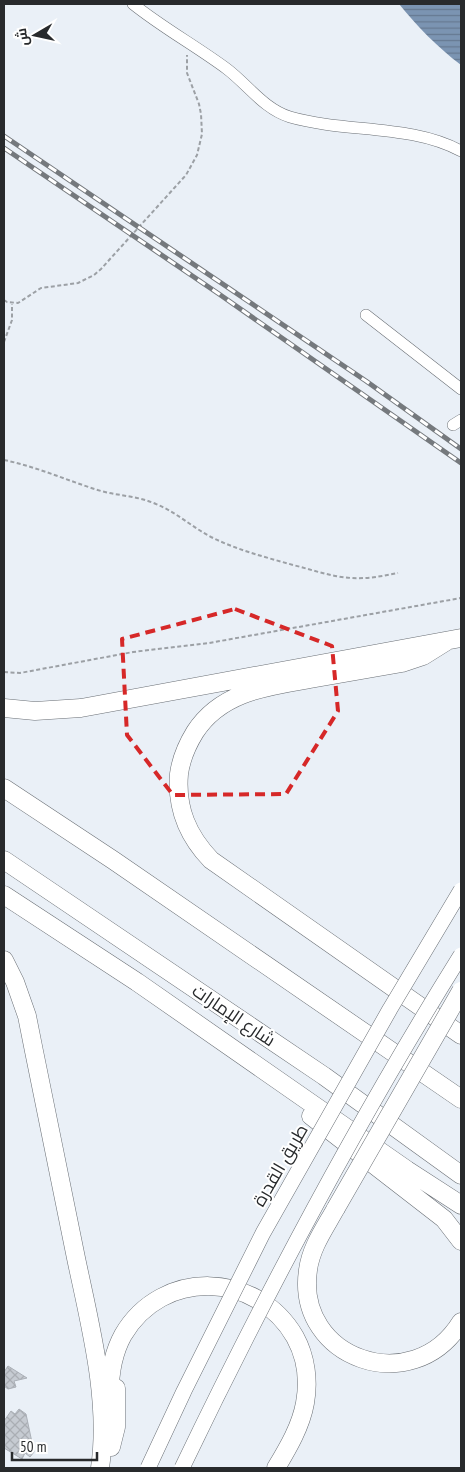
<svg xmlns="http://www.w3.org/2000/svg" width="465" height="1472" viewBox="0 0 465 1472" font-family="'PT Sans Narrow',Cairo,sans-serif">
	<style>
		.water { fill: url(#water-rules) }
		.building { fill: url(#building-cross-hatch); stroke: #abb0b7 }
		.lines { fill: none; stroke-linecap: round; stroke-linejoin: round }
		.minor-casing { stroke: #6a6f75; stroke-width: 12 }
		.highway-casing { stroke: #6a6f75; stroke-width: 19 }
		.path { stroke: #9ca0a5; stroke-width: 2; stroke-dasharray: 4 2.5; stroke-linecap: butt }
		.minor { stroke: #fff; stroke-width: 11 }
		.highway { stroke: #fff; stroke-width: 18 }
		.rail-casing { stroke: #75797d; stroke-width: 5 }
		.rail { stroke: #fff; stroke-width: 3; stroke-dasharray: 9; stroke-linecap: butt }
		.major-bridge-casing { stroke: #6a6f75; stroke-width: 16; stroke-linecap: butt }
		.highway-bridge-casing { stroke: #6a6f75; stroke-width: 19; stroke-linecap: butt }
		.major-bridge { stroke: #fff; stroke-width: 15 }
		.highway-bridge { stroke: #fff; stroke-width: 18 }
		.marked { fill: none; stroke: #d62828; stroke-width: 4; stroke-dasharray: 10 6; stroke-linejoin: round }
		.labels { text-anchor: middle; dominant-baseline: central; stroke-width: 4; stroke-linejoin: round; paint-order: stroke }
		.street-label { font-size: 18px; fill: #282a2c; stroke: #fff }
	</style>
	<defs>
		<pattern id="water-rules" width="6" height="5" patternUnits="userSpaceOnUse" patternTransform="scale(1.25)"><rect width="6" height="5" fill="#7b94b2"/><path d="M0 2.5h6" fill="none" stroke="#657991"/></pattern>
		<pattern id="building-cross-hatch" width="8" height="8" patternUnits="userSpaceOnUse" patternTransform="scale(1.25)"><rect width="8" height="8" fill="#c6cbd2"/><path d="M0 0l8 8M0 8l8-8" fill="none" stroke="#aaaeb4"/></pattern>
	</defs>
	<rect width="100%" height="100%" fill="#eaf0f7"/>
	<!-- water -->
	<path class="water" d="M399,4H461V65C437,47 418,27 399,4Z"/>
	<!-- building -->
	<path class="building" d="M8,1366L27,1378L14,1381L16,1387L8,1389L4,1386V1372Z
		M19,1409L26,1414L34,1452L30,1457L25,1453L22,1459L4,1448V1421L11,1411L15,1414Z"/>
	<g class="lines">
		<defs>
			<path id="minor" d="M133,4C163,28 196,46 227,69C248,85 264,109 290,117C346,133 411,124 461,151
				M366,315L461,389
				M453,425L461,420"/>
			<path id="highway" d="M447,641L423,656L402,663C373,668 344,673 316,678C271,686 222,690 195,732C187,745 181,759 179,774C176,809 188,836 211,860L461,1035
				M4,708L35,711L81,708L461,638
				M4,788L113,860L461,1099
				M4,860L324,1076L461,1175
				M4,895L137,982L407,1170L461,1205
				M4,960L15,982L27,1016C43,1097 60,1178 76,1258C90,1325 110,1400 100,1468
				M311,1116L444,1219L461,1241
				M336,1208C325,1228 311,1247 308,1270C295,1359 413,1400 461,1322
				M110,1401C109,1379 112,1355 123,1335C162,1268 257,1271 295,1337C306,1357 309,1381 305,1403C301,1426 288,1448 276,1468
				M111,1447L116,1427V1388"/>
		</defs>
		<!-- minor casing -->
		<use href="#minor" class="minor-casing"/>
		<!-- highway casing -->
		<use href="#highway" class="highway-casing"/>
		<!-- path -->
		<path class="path" d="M4,300L7,302L18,303L41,288L78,283L94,275L101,269L186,175L197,155L202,134L201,114L199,104L187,73V55
			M4,342L12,320V304
			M4,460C38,467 68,481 101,491C120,496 138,496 156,504C176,512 192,527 211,537C237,550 265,557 293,565C313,570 332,577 352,578C368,579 383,576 398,573
			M4,672L20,673L133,652L209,643L461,598"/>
		<!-- minor -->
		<use href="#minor" class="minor"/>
		<!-- highway -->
		<use href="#highway" class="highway"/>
		<defs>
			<path id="rail" d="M4,136L366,381L461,449
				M4,148L219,294L461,463"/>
		</defs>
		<!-- rail casing -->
		<use href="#rail" class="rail-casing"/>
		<!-- rail -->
		<use href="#rail" class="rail"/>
		<defs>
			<path id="major-bridge" d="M148,1468L184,1391L263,1233L390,1009L461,890
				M182,1468C266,1293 358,1120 461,955"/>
			<path id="highway-bridge" d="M336,1208L461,991"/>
		</defs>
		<!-- major-bridge casing -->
		<use href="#major-bridge" class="major-bridge-casing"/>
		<!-- highway-bridge casing -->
		<use href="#highway-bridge" class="highway-bridge-casing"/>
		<!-- major-bridge -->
		<use href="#major-bridge" class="major-bridge"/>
		<!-- highway-bridge -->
		<use href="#highway-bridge" class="highway-bridge"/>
	</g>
	<!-- marked area -->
	<path class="marked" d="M235,609L332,646L338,711L286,794L173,795L127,735L122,639Z"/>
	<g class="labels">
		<!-- street labels -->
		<g class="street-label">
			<text transform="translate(234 1015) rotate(34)">شارع الإمارات</text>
			<text transform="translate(280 1165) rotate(-60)">طريق القدرة</text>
		</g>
	</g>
	<!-- border -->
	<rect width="465" height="1472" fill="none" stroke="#282a2c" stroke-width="10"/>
	<!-- north arrow -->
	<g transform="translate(35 35) rotate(261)" stroke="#ffffff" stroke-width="4" paint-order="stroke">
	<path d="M0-4L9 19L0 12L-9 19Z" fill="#282a2c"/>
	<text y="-8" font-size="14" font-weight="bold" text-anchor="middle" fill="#282a2c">ش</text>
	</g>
	<!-- scale -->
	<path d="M12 1452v8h85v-8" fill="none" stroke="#282a2c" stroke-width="2.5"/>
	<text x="20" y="1452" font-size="15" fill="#282a2c" stroke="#ffffff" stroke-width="4" paint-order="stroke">50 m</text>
</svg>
